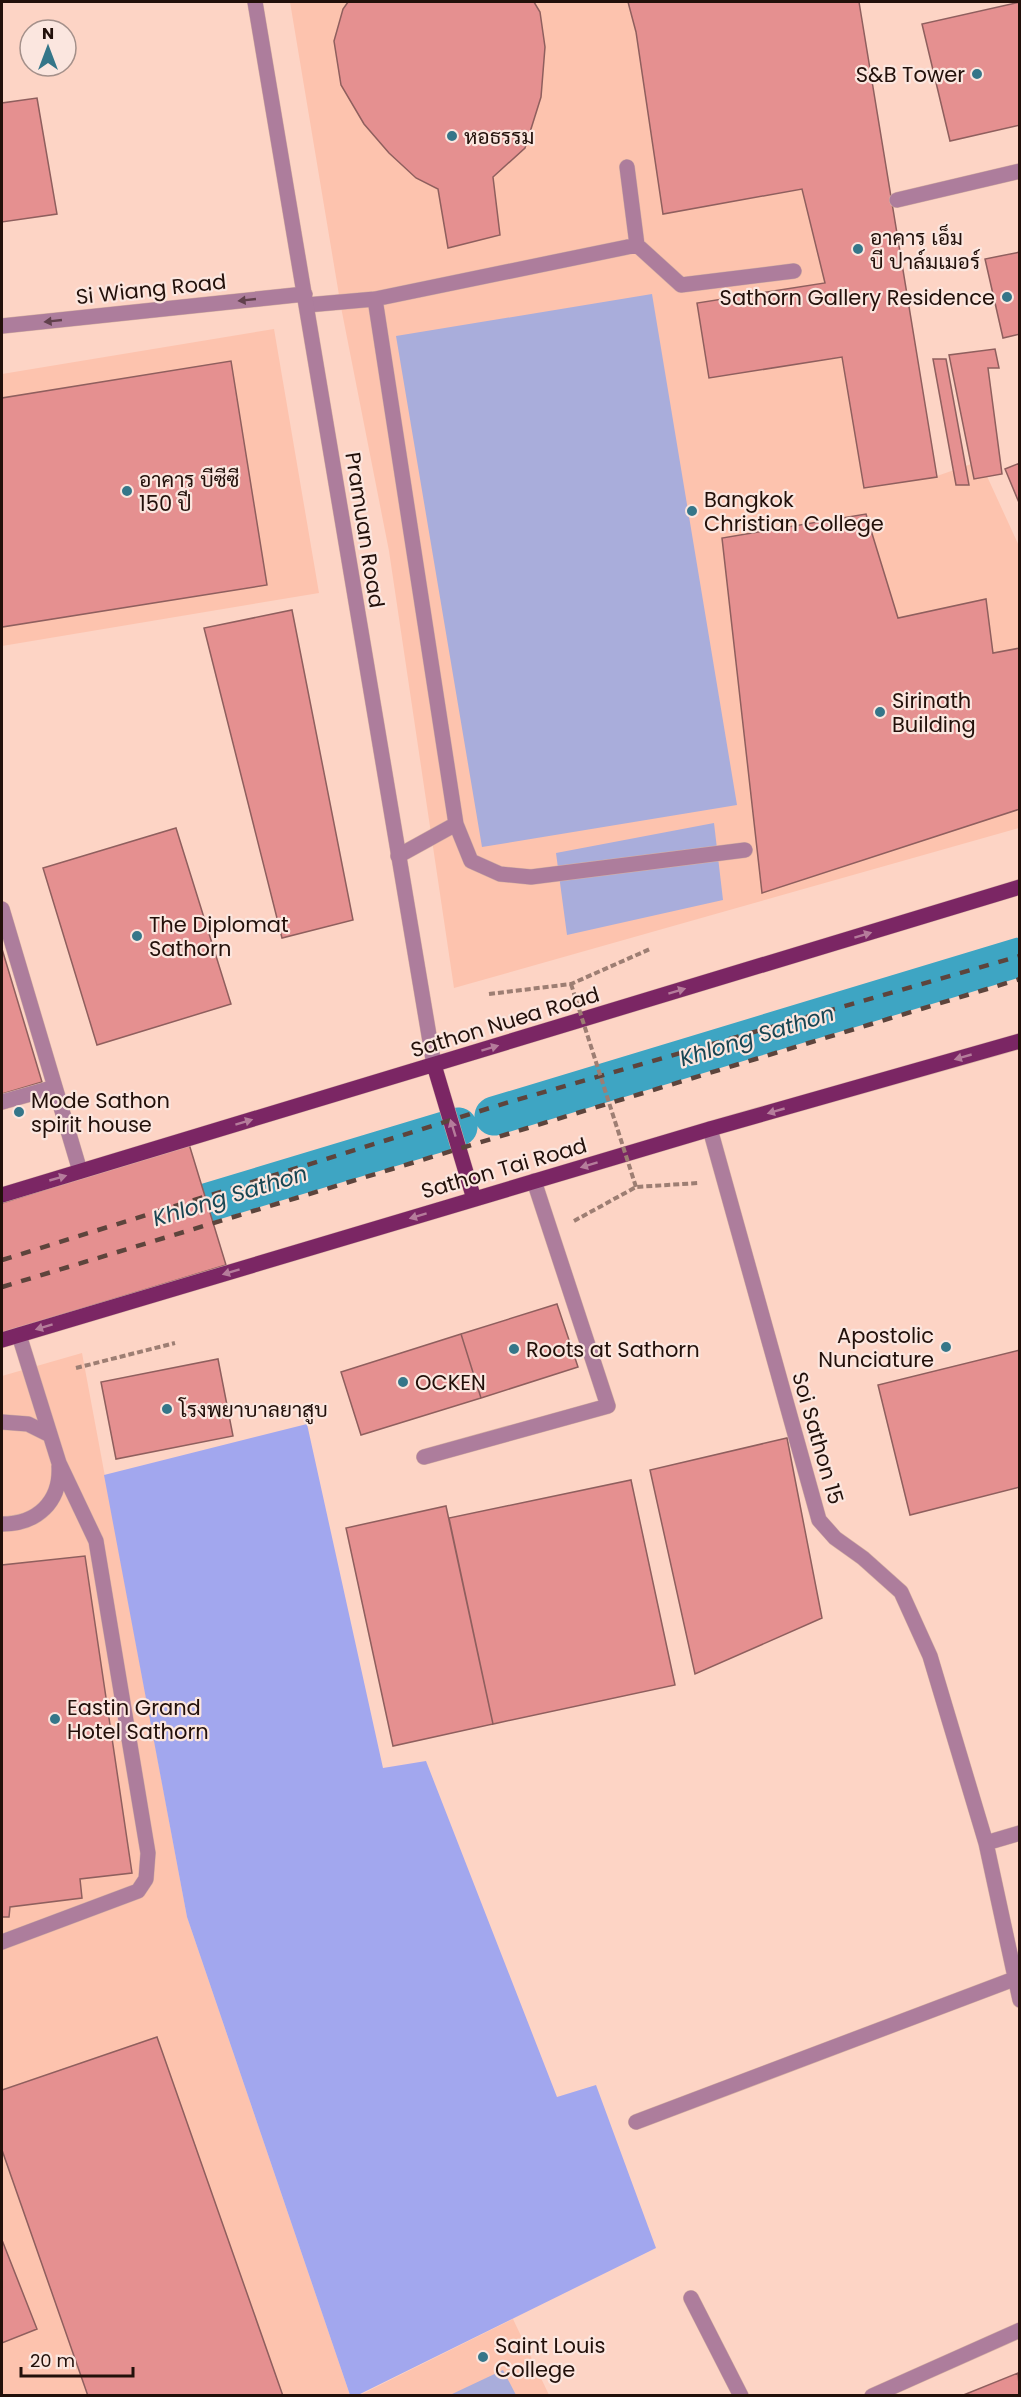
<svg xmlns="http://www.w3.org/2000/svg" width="1021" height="2397" viewBox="0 0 1021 2397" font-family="Poppins,Sarabun,sans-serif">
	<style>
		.built { fill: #fdc3ae }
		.green { fill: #a9addb }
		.forest { fill: #a2a7ee }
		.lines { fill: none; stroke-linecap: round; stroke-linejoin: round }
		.canal { stroke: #3ea5c3; stroke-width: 39 }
		.building { fill: #e59090; stroke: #8f5f5e; stroke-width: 1.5 }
		.service-casing { stroke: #d6b1a3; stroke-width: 16 }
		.minor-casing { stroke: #d6b1a3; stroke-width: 16 }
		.tertiary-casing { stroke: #d6b1a3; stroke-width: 16 }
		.primary-casing { stroke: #d6b1a3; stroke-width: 16 }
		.path { stroke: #9d7e73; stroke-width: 4; stroke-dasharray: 6 3; stroke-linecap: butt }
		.service { stroke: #ad7d9c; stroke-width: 15 }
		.minor { stroke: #ad7d9c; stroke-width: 15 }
		.tertiary { stroke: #ad7d9c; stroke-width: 15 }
		.primary { stroke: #7b2664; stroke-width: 15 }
		.rail { stroke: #5d443c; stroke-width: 4.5; stroke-dasharray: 10 10; stroke-linecap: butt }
		.path-bridge { stroke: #9d7e73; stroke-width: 4; stroke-dasharray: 6 3; stroke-linecap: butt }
		.oneway { fill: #61414c }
		.oneway2 { fill: #b57c9b }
		.poi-dot { fill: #357689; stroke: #fbe6df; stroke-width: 2 }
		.labels { text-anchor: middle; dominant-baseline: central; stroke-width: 4.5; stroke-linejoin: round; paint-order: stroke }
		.poi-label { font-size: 21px; fill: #22100a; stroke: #fbe6df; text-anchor: start }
		.street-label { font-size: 21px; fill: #22100a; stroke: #fbe6df }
		.water-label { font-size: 22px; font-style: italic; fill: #184552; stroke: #fbe6df }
	</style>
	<rect width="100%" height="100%" fill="#fdd4c5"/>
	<!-- built -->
	<path class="built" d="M290,2H853L937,476L980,461L1019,546V828L454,988L389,551L341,307Z
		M274,329L319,593L2,646V374Z
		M82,1353L187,1917L350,2395L2,2396V1376Z
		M513,2319L549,2395L358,2396Z"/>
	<!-- green -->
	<path class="green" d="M652,294L737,805L482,847L396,336Z
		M714,823L723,900L567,935L556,853Z
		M503,2370L516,2395H450Z"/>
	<!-- forest -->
	<path class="forest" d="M307,1424L383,1768L426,1761L557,2097L596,2085L656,2248L358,2395H350L187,1917L104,1475Z"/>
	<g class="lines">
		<!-- canal -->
		<path class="canal" d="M494,1116L1020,957
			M156,1218L458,1127"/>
	</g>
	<!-- building -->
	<path class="building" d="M348,2H534L540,12L545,47L541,97L525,148L493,177L500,235L448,248L438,189L416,178L389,153L364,124L341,85L334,41L343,9Z
		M628,2H859L937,477L864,488L842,357L709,378L697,303L825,283L802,189L663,214L636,32Z
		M1020,2V125L950,141L922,24Z
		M37,98L57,214L2,222V103Z
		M1020,252V334L1003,338L985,259Z
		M995,349L999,368H988L1002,474L974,479L949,355Z
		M933,359H946L969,485H956Z
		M231,361L267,585L2,627V398Z
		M1020,463V505L1005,469Z
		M866,514L898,618L986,599L993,653L1020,648V809L762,893L722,538Z
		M292,610L353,920L282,938L204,628Z
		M176,828L231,1004L97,1045L43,868Z
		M2,949L42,1082L2,1094Z
		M189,1144L226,1265L2,1333V1203Z
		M557,1304L578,1367L481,1398L461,1334Z
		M461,1334L481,1398L361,1435L341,1372Z
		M1020,1350V1487L910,1515L878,1385Z
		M218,1359L233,1436L116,1459L101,1382Z
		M787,1438L822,1618L695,1674L650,1470Z
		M631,1480L675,1685L493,1724L449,1518Z
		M446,1506L493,1724L393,1746L346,1528Z
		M85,1556L132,1873L80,1879L82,1898L10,1907L9,1917H2V1565Z
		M157,2037L283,2396H88L2,2150V2090Z
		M2,2240L37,2329L2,2343Z
		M1018,2373L1020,2396H961Z"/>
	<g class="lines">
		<defs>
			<path id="service" d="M627,167L637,245
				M375,299L456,824L471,861L500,874L531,877L745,850
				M307,305L375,299L637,245L681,285L794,271
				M398,856L456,824
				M2,909L80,1171
				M2,1102L55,1087
				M2,1422L28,1424L50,1435
				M424,1457L608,1406L534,1181
				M2,1524C37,1524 61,1502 59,1466
				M2,1942L138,1891L146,1879L148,1853L96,1541L59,1463L19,1335"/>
			<path id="minor" d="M897,200L1020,171
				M710,1129L819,1520L835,1538L863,1558L901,1592L930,1656L986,1843L1020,2000
				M986,1843L1020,1833
				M636,2122L1014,1979
				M691,2298L741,2396
				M872,2396L1020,2330"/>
			<path id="tertiary" d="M255,2L434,1065
				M2,326L305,294"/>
			<path id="primary" d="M434,1065L474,1199
				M2,1195L1020,887
				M2,1340L710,1129L1020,1041"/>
		</defs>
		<!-- service casing -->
		<use href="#service" class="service-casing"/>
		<!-- minor casing -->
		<use href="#minor" class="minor-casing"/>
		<!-- tertiary casing -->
		<use href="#tertiary" class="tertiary-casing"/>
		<!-- primary casing -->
		<use href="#primary" class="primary-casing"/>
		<!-- path -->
		<path class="path" d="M489,994L571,984L650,949
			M574,1221L636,1187L698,1183
			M76,1368L175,1343"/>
		<!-- service -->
		<use href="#service" class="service"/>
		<!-- minor -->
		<use href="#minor" class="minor"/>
		<!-- tertiary -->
		<use href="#tertiary" class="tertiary"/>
		<!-- primary -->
		<use href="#primary" class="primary"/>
		<!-- rail -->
		<path class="rail" d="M2,1260L509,1102L1020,956
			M2,1287L1020,979"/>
		<!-- path-bridge -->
		<path class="path-bridge" d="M571,984L636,1187"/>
	</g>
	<!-- one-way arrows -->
	<defs><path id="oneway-solid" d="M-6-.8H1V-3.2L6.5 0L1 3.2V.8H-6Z" transform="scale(1.5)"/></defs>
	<g class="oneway">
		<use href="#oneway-solid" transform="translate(247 300) rotate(174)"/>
		<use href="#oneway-solid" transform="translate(53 321) rotate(174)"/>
	</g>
	<g class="oneway2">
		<use href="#oneway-solid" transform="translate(863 935) rotate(-17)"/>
		<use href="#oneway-solid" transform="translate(677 991) rotate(-17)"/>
		<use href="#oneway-solid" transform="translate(490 1048) rotate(-17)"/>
		<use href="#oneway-solid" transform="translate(963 1057) rotate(164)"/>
		<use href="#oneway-solid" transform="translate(776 1111) rotate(164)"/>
		<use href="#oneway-solid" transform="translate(244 1122) rotate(-17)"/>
		<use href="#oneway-solid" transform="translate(453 1128) rotate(-107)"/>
		<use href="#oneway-solid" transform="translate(589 1165) rotate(163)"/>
		<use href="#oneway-solid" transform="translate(58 1178) rotate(-16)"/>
		<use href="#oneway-solid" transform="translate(418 1216) rotate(163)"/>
		<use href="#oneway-solid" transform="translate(231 1272) rotate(163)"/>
		<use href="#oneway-solid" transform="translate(44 1327) rotate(163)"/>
	</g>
	<!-- markers -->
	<g class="poi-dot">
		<circle cx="977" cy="74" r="6"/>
		<circle cx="452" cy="136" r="6"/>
		<circle cx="858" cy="249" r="6"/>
		<circle cx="1007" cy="297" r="6"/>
		<circle cx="127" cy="491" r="6"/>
		<circle cx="692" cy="511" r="6"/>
		<circle cx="880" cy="712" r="6"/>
		<circle cx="137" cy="936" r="6"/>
		<circle cx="19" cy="1112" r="6"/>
		<circle cx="946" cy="1347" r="6"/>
		<circle cx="514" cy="1349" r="6"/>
		<circle cx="403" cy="1382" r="6"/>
		<circle cx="167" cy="1409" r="6"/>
		<circle cx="55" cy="1719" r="6"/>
		<circle cx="483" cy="2357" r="6"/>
	</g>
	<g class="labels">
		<!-- poi labels -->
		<g class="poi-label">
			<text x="965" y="74" text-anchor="end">S&amp;B Tower</text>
			<text x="464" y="136">หอธรรม</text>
			<text x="870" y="237">อาคาร เอ็ม<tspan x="870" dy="24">บี ปาล์มเมอร์</tspan></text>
			<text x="995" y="297" text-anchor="end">Sathorn Gallery Residence</text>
			<text x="139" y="479">อาคาร บีซีซี<tspan x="139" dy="24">150 ปี</tspan></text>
			<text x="704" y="499">Bangkok<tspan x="704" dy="24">Christian College</tspan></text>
			<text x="892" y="700">Sirinath<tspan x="892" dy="24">Building</tspan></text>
			<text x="149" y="924">The Diplomat<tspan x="149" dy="24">Sathorn</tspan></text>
			<text x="31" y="1100">Mode Sathon<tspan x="31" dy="24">spirit house</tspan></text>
			<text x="934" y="1335" text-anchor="end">Apostolic<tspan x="934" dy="24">Nunciature</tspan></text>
			<text x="526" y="1349">Roots at Sathorn</text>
			<text x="415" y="1382">OCKEN</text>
			<text x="179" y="1409">โรงพยาบาลยาสูบ</text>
			<text x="67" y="1707">Eastin Grand<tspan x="67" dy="24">Hotel Sathorn</tspan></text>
			<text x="495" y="2345">Saint Louis<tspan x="495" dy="24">College</tspan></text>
		</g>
		<!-- street labels -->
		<g class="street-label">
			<text transform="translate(151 289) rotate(-6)">Si Wiang Road</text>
			<text transform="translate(365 530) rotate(81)">Pramuan Road</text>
			<text transform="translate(505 1022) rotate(-17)">Sathon Nuea Road</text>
			<text transform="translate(504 1168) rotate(-16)">Sathon Tai Road</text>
			<text transform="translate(818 1438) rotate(74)">Soi Sathon 15</text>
		</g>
		<!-- water labels -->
		<g class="water-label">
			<text transform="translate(757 1036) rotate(-17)">Khlong Sathon</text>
			<text transform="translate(230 1196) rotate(-17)">Khlong Sathon</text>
		</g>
	</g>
	<!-- border -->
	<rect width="1021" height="2397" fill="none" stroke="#22100a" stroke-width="6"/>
	<!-- north arrow -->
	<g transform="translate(48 48)"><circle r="28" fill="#fbe6df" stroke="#a4908a" stroke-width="1.5"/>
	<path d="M0-4.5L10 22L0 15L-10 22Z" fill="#357689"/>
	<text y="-9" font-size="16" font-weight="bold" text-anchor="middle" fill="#22100a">N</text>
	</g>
	<!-- scale -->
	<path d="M21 2367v9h112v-9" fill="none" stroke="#22100a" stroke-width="3"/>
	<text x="30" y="2367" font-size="18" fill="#22100a" stroke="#fbe6df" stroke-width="4.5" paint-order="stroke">20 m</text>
</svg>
